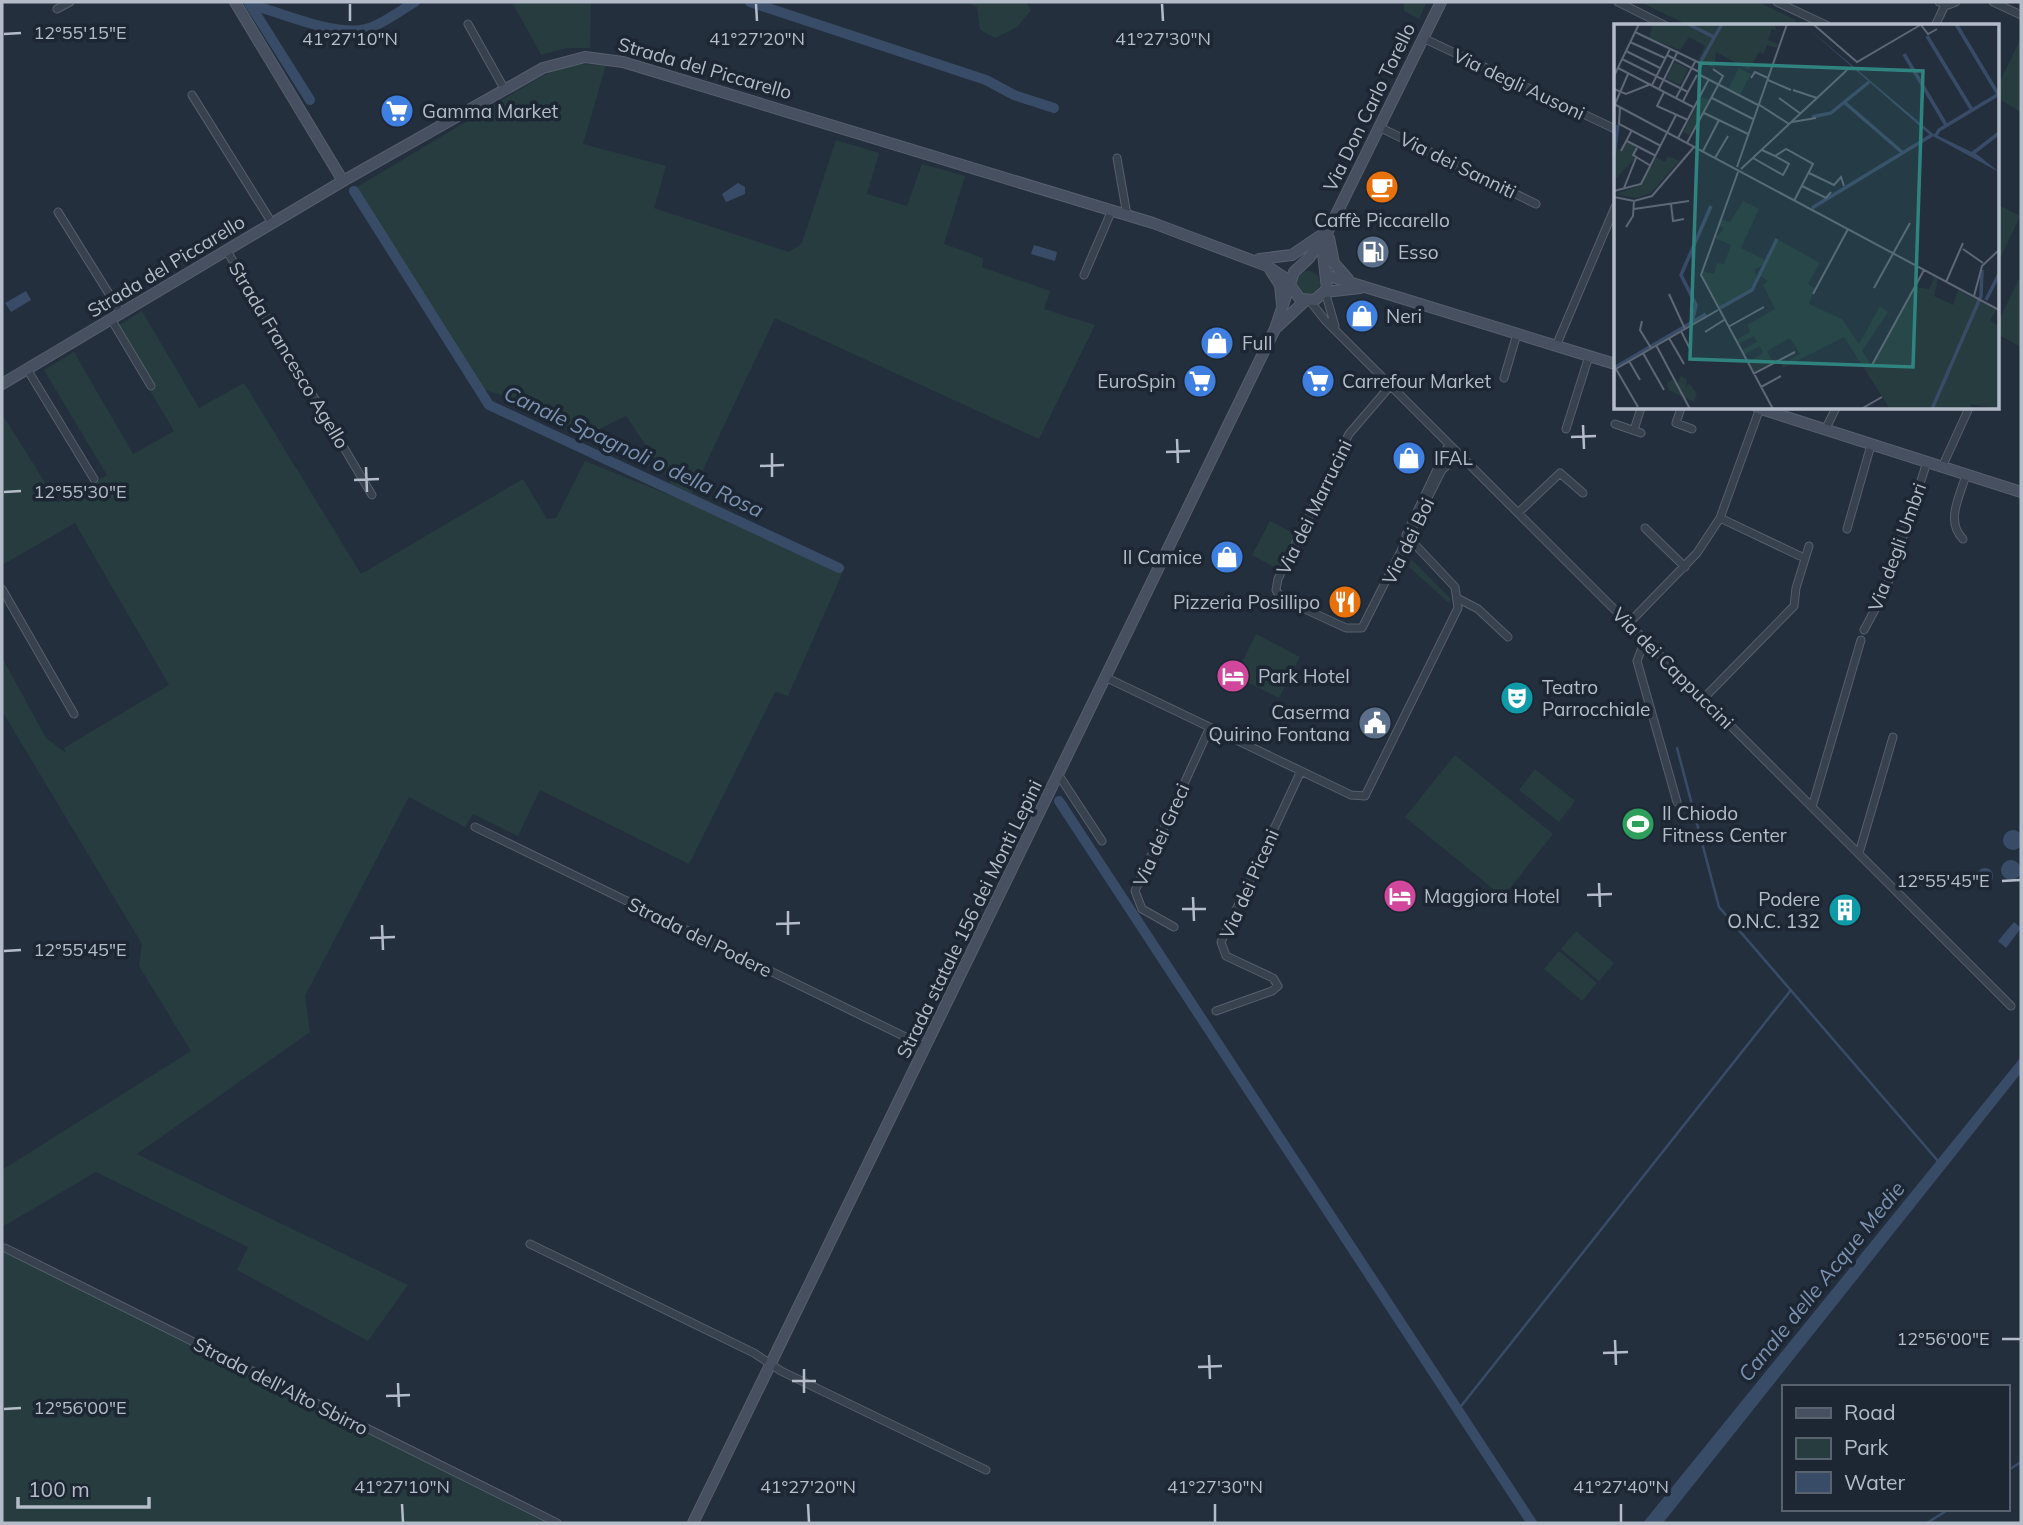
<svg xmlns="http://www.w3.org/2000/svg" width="2023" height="1525" viewBox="0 0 2023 1525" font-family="Mulish,sans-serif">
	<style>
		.green { fill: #263c3f }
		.water { fill: #394c67 }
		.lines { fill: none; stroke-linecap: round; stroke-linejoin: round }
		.stream { stroke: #394c67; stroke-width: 2.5 }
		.canal { stroke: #394c67; stroke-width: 10 }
		.street-casing { stroke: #565f6c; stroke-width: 9 }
		.secondary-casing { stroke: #565f6c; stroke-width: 12 }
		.street { stroke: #38414e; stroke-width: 7 }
		.secondary { stroke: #465061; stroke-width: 10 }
		.ticks { fill: none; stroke: #b4bcc9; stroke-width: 2.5 }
		.labels { text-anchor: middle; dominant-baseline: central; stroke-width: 7; stroke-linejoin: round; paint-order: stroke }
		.street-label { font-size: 19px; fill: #b4bcc9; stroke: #1d2633 }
		.poi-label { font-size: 19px; fill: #b4bcc9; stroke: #1d2633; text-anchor: start }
		.water-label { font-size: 21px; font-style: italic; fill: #7c92b1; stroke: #1d2633 }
		.inset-river { fill: none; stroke: #394c67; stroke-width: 3.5 }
		.inset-road { fill: none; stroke: #5e6776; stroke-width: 2 }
		.view { fill: #308480; fill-opacity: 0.15; stroke: #308480; stroke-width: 3.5 }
		.inset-edge { fill: none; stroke: #b4bcc9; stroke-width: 3.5 }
		.ticks-label { font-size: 18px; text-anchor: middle; fill: #b4bcc9; stroke: #1d2633; stroke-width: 7; stroke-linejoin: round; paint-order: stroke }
	</style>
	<rect width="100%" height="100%" fill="#242f3e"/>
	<!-- green -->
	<path class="green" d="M512,2H591L590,48H567L541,55Z
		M966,2H1026L1031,10L1017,27L995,38L980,30L977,7Z
		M1404,2H1427L1419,19L1404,11Z
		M1640,2H1758L1796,20L1794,26H1690Z
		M2021,38V112L1997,98V87Z
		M580,64L606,65L583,144L666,166L654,208L789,252L802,243L836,140L879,153L867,194L907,206L922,164L965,176L944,244L983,258L982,267L1050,291L1044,309L1095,325L1039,439L775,318L692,493L845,567L788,696L775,692L689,864L540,790L518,836L473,814L465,827L409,797L305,996L310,1032L137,1154L408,1285L368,1341L237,1270L248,1247L96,1172L2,1227V1170L191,1051L139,966L142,944L2,711V657L46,738L66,753L64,748L169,685L75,523L2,565V414L58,503L107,475L44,370L74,352L133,454L174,431L113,329L142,311L199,408L244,383L361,574L523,479L547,519L556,518L585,461L667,494L671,483L626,416L581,438L504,396L483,389L357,187L534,81L556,69Z
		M1997,204L2020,216L2001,257L1997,255Z
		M1296 283a12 12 0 1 1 24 0a12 12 0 1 1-24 0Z
		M2021,275V347L1997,334V324Z
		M1270,521L1295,534L1278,569L1252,555Z
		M1411,559L1451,599L1449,603L1409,567Z
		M1256,634L1300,657L1279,698L1235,676Z
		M1455,755L1553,834L1503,897L1405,817Z
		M1535,769L1575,801L1559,822L1519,790Z
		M1576,931L1614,963L1599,981L1561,949Z
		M1559,951L1597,983L1582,1001L1544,969Z
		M2,1249L546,1523H2Z"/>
	<!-- water -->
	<path class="water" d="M738,183L745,187V194L726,202L722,194Z
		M1034,245L1057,252L1055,261L1031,254Z
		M26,291L31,300L11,312L5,303Z
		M2003 840a10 10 0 1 1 20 0a10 10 0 1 1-20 0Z
		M2001 870a10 10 0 1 1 20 0a10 10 0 1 1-20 0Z
		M1977 876a8 8 0 1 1 16 0a8 8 0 1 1-16 0Z
		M2014,922L2021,928L2006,948L1998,941Z
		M2021,1057V1073L1663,1523H1643Z"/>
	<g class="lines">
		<!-- stream -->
		<path class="stream" d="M1677,748L1719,907L1938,1161
			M1458,1410L1791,990
			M2007,1471L2021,1462
			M1927,1523L1949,1509"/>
		<!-- canal -->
		<path class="canal" d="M750,2L986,80L1014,95L1054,108
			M249,3L310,100
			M250,4C282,13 341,40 372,27C387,21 401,10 415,2
			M354,191L489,405L839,568
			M1059,801L1532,1523"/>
		<defs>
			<path id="street" d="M1618,2L1666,26
				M1777,2L1828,26
				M1939,2L1948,5L1956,2
				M1993,2L2021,15
				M57,9L70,2
				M468,24L505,90
				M1935,26L1945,5
				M1423,38L1615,129
				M192,95L272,223
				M1379,127L1536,204
				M1117,158L1127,215
				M58,212L121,313
				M227,251L372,495
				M1084,275L1112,210
				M1325,292L1335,326
				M1310,301L1325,320L2011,1006
				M111,319L151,386
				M1556,346L1615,207
				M27,369L94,479
				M1504,378L1517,334
				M1391,385L1349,434L1278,579L1276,590L1281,598L1346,628H1362L1442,470L1459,454
				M1681,408L1676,423L1692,429
				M1615,424L1641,433
				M1566,429L1589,356
				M1634,430L1641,408
				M1825,430L1836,408
				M1942,467L1969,408
				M1518,513L1560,473L1583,493
				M1720,518L1800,556
				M1645,528L1685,567
				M1847,529L1871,445
				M1963,539C1945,521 1960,496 1966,475
				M2,589L74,714
				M1459,599L1478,609L1508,637
				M1628,624L1697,553L1720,518L1760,408
				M1864,630L1886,589L1927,462
				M1645,640L1637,661L1677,802
				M1105,677L1351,795L1365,796L1458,608L1455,587L1406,535L1449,444
				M1704,698L1794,606L1796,588L1809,546
				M1058,774L1102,841
				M1812,807L1861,640
				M475,827L926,1047
				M1859,853L1893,737
				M1174,927L1142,909L1135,891L1210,727
				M1216,1011L1272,991L1278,986L1273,978L1226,956L1221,942L1301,771
				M530,1244L754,1353L781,1371L986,1470
				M5,1248L557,1523"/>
			<path id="secondary" d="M235,2L343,181
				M1329,238L1334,263L1348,279
				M1259,259L1292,255L1320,236
				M1271,271L1280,285L1282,304
				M1326,275L1615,364
				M1325,292L1360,288
				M1277,327L1305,301
				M2,384L343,181L543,68L585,57L623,62L1153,223L1267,266L1285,278L1300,299L1315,300L1327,289L1323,253L1325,237L1441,2
				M1758,408L2021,492
				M693,1523L1275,329L1294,272L1309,258L1324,237"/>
		</defs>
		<!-- street casing -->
		<use href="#street" class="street-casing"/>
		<!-- secondary casing -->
		<use href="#secondary" class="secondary-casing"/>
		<!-- street -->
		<use href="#street" class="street"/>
		<!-- secondary -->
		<use href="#secondary" class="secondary"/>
	</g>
	<!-- ticks -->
	<path class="ticks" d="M350,4V21M756,4L757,21M1162,4L1163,21M4,34L21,33M1583,425L1584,449M1571,437L1596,436M1177,439L1178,463M1166,452L1190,451M772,453V477M760,466L784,465M366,467L367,492M354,480L379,479M4,492L21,491M2002,881L2020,880M1599,883L1600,907M1587,895L1612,894M1193,897L1194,921M1182,909H1206M788,911V935M776,924L800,923M382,925L383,950M370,938L395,937M4,951L21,950M2002,1339H2020M1615,1340L1616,1365M1603,1353L1628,1352M1209,1355L1210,1379M1198,1367L1222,1366M804,1369V1393M792,1381H816M398,1383L399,1407M386,1396L410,1395M4,1409L21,1408M402,1504L403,1522M808,1504L809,1522M1215,1504V1522M1621,1504V1522"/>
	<!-- icons -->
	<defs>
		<symbol id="supermarket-disc" viewBox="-11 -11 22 22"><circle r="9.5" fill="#3f7fe0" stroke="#1d2633"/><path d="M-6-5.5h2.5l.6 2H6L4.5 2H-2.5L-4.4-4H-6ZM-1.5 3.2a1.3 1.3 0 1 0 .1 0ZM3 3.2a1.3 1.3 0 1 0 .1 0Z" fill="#fff"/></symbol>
		<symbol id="cafe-disc" viewBox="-11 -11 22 22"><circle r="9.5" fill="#e8710a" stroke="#1d2633"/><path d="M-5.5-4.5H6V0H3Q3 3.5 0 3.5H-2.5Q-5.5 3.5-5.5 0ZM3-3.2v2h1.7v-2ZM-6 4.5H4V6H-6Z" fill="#fff"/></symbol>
		<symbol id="fuel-disc" viewBox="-11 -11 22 22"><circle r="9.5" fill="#5c6f8a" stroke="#1d2633"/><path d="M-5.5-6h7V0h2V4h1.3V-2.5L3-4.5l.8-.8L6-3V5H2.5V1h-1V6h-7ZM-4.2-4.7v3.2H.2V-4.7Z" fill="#fff"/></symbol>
		<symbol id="shop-disc" viewBox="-11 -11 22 22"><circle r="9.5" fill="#3f7fe0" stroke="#1d2633"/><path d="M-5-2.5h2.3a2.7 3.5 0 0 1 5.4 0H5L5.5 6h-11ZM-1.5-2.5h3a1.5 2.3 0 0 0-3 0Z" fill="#fff"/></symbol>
		<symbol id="restaurant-disc" viewBox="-11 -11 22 22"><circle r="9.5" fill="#e8710a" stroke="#1d2633"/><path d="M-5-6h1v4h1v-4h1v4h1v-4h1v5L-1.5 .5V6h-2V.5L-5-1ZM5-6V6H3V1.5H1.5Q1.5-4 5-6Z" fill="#fff"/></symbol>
		<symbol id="hotel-disc" viewBox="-11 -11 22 22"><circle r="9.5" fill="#d1479c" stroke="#1d2633"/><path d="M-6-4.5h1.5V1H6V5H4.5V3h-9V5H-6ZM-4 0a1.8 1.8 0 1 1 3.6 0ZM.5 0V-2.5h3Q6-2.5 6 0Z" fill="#fff"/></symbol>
		<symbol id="theatre-disc" viewBox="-11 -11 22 22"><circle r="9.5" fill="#0f9aa8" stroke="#1d2633"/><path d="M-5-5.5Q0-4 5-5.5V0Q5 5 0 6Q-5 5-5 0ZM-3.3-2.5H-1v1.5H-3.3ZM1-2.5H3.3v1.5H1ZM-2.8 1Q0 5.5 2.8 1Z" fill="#fff"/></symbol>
		<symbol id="civic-disc" viewBox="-11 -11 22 22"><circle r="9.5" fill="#5c6f8a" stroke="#1d2633"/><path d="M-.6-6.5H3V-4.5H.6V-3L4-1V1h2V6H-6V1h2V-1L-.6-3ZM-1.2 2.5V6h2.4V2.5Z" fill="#fff"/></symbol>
		<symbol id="stadium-disc" viewBox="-11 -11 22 22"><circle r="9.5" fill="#2e9e5b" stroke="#1d2633"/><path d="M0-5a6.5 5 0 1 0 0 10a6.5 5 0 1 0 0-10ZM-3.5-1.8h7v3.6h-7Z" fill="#fff"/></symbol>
		<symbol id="building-disc" viewBox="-11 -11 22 22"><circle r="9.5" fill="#0f9aa8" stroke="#1d2633"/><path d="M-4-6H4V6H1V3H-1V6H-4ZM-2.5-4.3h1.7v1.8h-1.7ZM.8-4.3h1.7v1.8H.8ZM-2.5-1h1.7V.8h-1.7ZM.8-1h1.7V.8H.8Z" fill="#fff"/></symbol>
	</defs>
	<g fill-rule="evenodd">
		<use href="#supermarket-disc" x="378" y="92" width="38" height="38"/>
		<use href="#cafe-disc" x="1363" y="168" width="38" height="38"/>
		<use href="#fuel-disc" x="1354" y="233" width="38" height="38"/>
		<use href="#shop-disc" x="1343" y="297" width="38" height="38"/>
		<use href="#shop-disc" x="1198" y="324" width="38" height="38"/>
		<use href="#supermarket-disc" x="1181" y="362" width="38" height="38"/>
		<use href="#supermarket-disc" x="1299" y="362" width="38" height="38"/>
		<use href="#shop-disc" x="1390" y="439" width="38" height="38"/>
		<use href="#shop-disc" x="1208" y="538" width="38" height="38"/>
		<use href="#restaurant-disc" x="1326" y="583" width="38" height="38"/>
		<use href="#hotel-disc" x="1214" y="657" width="38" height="38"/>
		<use href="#theatre-disc" x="1498" y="679" width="38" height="38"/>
		<use href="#civic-disc" x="1356" y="704" width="38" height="38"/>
		<use href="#stadium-disc" x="1619" y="805" width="38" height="38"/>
		<use href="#hotel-disc" x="1381" y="877" width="38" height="38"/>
		<use href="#building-disc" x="1826" y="891" width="38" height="38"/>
	</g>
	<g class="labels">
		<!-- street labels -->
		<g class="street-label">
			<text transform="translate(705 68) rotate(16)">Strada del Piccarello</text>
			<text transform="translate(1519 84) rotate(25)">Via degli Ausoni</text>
			<text transform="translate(1369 107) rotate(-64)">Via Don Carlo Torello</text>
			<text transform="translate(1458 165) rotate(26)">Via dei Sanniti</text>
			<text transform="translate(166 266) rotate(-31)">Strada del Piccarello</text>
			<text transform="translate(289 355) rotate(59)">Strada Francesco Agello</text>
			<text transform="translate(1314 507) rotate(-64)">Via dei Marrucini</text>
			<text transform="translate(1408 541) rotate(-64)">Via dei Boi</text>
			<text transform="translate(1897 547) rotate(-70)">Via degli Umbri</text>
			<text transform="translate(1673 668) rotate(45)">Via dei Cappuccini</text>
			<text transform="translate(1161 835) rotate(-66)">Via dei Greci</text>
			<text transform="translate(1249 884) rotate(-66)">Via dei Piceni</text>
			<text transform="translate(969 919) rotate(-64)">Strada statale 156 dei Monti Lepini</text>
			<text transform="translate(700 937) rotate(26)">Strada del Podere</text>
			<text transform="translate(281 1386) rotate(27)">Strada dell'Alto Sbirro</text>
		</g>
		<!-- poi labels -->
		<g class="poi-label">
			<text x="422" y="111">Gamma Market</text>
			<text x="1382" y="220" text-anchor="middle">Caffè Piccarello</text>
			<text x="1398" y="252">Esso</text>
			<text x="1386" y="316">Neri</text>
			<text x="1242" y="343">Full</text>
			<text x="1176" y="381" text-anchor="end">EuroSpin</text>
			<text x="1342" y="381">Carrefour Market</text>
			<text x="1434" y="458">IFAL</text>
			<text x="1202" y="557" text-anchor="end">Il Camice</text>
			<text x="1320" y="602" text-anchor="end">Pizzeria Posillipo</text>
			<text x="1258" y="676">Park Hotel</text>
			<text x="1542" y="687">Teatro<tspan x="1542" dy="22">Parrocchiale</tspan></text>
			<text x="1350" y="712" text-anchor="end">Caserma<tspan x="1350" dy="22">Quirino Fontana</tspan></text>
			<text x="1662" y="813">Il Chiodo<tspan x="1662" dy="22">Fitness Center</tspan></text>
			<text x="1424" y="896">Maggiora Hotel</text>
			<text x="1820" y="899" text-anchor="end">Podere<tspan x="1820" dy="22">O.N.C. 132</tspan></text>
		</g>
		<!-- water labels -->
		<g class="water-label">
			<text transform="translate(634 451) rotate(25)">Canale Spagnoli o della Rosa</text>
			<text transform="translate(1821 1281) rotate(-51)">Canale delle Acque Medie</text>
		</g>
	</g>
	<!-- overview -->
	<g transform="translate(1614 24)">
		<rect width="385" height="385" fill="#242f3e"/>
		<path d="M39,0H161L162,7L158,5L154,16L164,20L163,24L153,21L150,30L145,28L135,46L102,28L100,44L84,36L91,22L75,13L66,26L35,14ZM61,38L74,45L66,61L52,54ZM125,44L137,50L126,71L114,65ZM88,73L95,76L76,111L69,108ZM13,118L23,123L21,134L0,157V124L8,127ZM54,132L65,137L37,169L22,174L2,170L27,161L42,133L51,138ZM129,177L145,185L127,224L151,236L163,215L206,239L194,260L201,264L195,280L228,295L245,320L266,282L274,288L248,327L258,342L302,263L315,265L320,255L316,250L324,255L320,272L339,281L344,266L382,286L376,297L385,302V385L357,380L355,385H276L230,313L169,344L168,340L186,330L176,314L153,327L159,338L140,348L134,338L149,329L146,322L130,331L128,326L143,318L140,312L124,320L122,316L136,308L133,301L161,285L149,261L154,257L146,252L151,240L140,246L143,252L135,267L105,284L89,254L88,247L100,250L103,239L110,240L117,221L101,214L110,204L104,201L106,195L116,198ZM67,352L73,355L72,364L75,359L83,370L80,378L55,366L53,359L59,355L62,361Z" fill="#263c3f"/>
		<path d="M189,0L318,109L364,131L385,148L315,110Z" fill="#394c67"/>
		<path class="inset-river" d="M74,0L100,13M342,0L384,70M313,12L358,86M290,30L332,101M87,37L108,0M230,78L289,129M198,93L217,89L255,58M321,113L325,106L385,70M358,130L385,109M0,131L4,101M198,184L318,111M372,276L385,250M106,284L138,266L163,215M78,299L82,281L67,251L97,182M0,344L92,290M318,385L367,272L368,246"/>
		<path class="inset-road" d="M199,0L243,38L308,0M307,1L314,10L323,5M21,8L88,40L84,47M16,18L51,34M12,27L46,44M53,31L85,48M8,35L74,68M4,44L81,84M86,51L144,81M0,52L25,0M137,54L141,48L154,54M154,56L177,66M38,61L56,25M0,65L12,70L37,60M45,65L64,27M179,66L203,74M50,68L43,82L74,96M62,74L82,36M98,74L139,95M165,74L187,90M69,77L83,51M0,80L385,286M1,80L14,50M144,80L175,100M6,83L5,100L47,122M90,89L134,110M178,98L202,94M64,114L95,55M13,117L42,132M73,119L109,52L99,45M23,124L19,131L37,142M148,126L161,132L172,125L199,140L180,177M7,127L18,106M89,127L105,96M101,134L114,112M139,134L169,151L175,140L161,132M123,143L173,0M127,145L233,46M124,148L87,251L159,385M195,149L220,161L227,153L230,162M188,162L212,174L217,168M10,164L22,134M0,167L27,160L62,91M0,173L20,177L38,172L80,123M57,180L59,197L70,195M20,185L75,177M12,203L19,192L20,177M349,225L369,239M332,258L349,219M260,264L296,199M55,270L71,305M199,270L234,205M360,272L368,242L385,226M28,297L26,306L37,324M114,303L150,283M67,307L77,327M91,308L110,296M55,314L70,340M42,321L76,385M29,329L50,366M15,337L26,356M258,341L310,246M2,345L24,383M0,346L104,286M139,350L181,328M147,363L167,352M247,385L268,373"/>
		<path class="view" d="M86,39L309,47L299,343L76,335Z"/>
		<rect width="385" height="385" class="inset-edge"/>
	</g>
	<g class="ticks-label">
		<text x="80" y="39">12°55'15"E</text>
		<text x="350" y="45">41°27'10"N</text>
		<text x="757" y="45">41°27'20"N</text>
		<text x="1163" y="45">41°27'30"N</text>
		<text x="80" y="498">12°55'30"E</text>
		<text x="1943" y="887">12°55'45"E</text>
		<text x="80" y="956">12°55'45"E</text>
		<text x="1943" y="1345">12°56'00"E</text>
		<text x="80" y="1414">12°56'00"E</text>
		<text x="402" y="1493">41°27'10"N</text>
		<text x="808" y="1493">41°27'20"N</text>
		<text x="1215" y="1493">41°27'30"N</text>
		<text x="1621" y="1493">41°27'40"N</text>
	</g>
	<!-- border -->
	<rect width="2023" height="1525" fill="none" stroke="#b4bcc9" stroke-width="7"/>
	<!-- legend -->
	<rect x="1782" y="1385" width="228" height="126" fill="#1d2633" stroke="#59626f" stroke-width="2"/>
	<rect x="1796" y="1408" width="35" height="10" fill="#465061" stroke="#59626f" stroke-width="2"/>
	<text x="1844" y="1420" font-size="21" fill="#b4bcc9">Road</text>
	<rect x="1796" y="1438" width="35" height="21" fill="#263c3f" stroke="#59626f" stroke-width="2"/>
	<text x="1844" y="1455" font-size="21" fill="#b4bcc9">Park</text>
	<rect x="1796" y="1472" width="35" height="21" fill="#394c67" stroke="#59626f" stroke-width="2"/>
	<text x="1844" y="1490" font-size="21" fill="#b4bcc9">Water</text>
	<!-- scale -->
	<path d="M18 1497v10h131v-10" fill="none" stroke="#b4bcc9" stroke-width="3.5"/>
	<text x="28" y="1497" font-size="21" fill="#b4bcc9" stroke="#1d2633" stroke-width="5" paint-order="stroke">100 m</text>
</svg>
